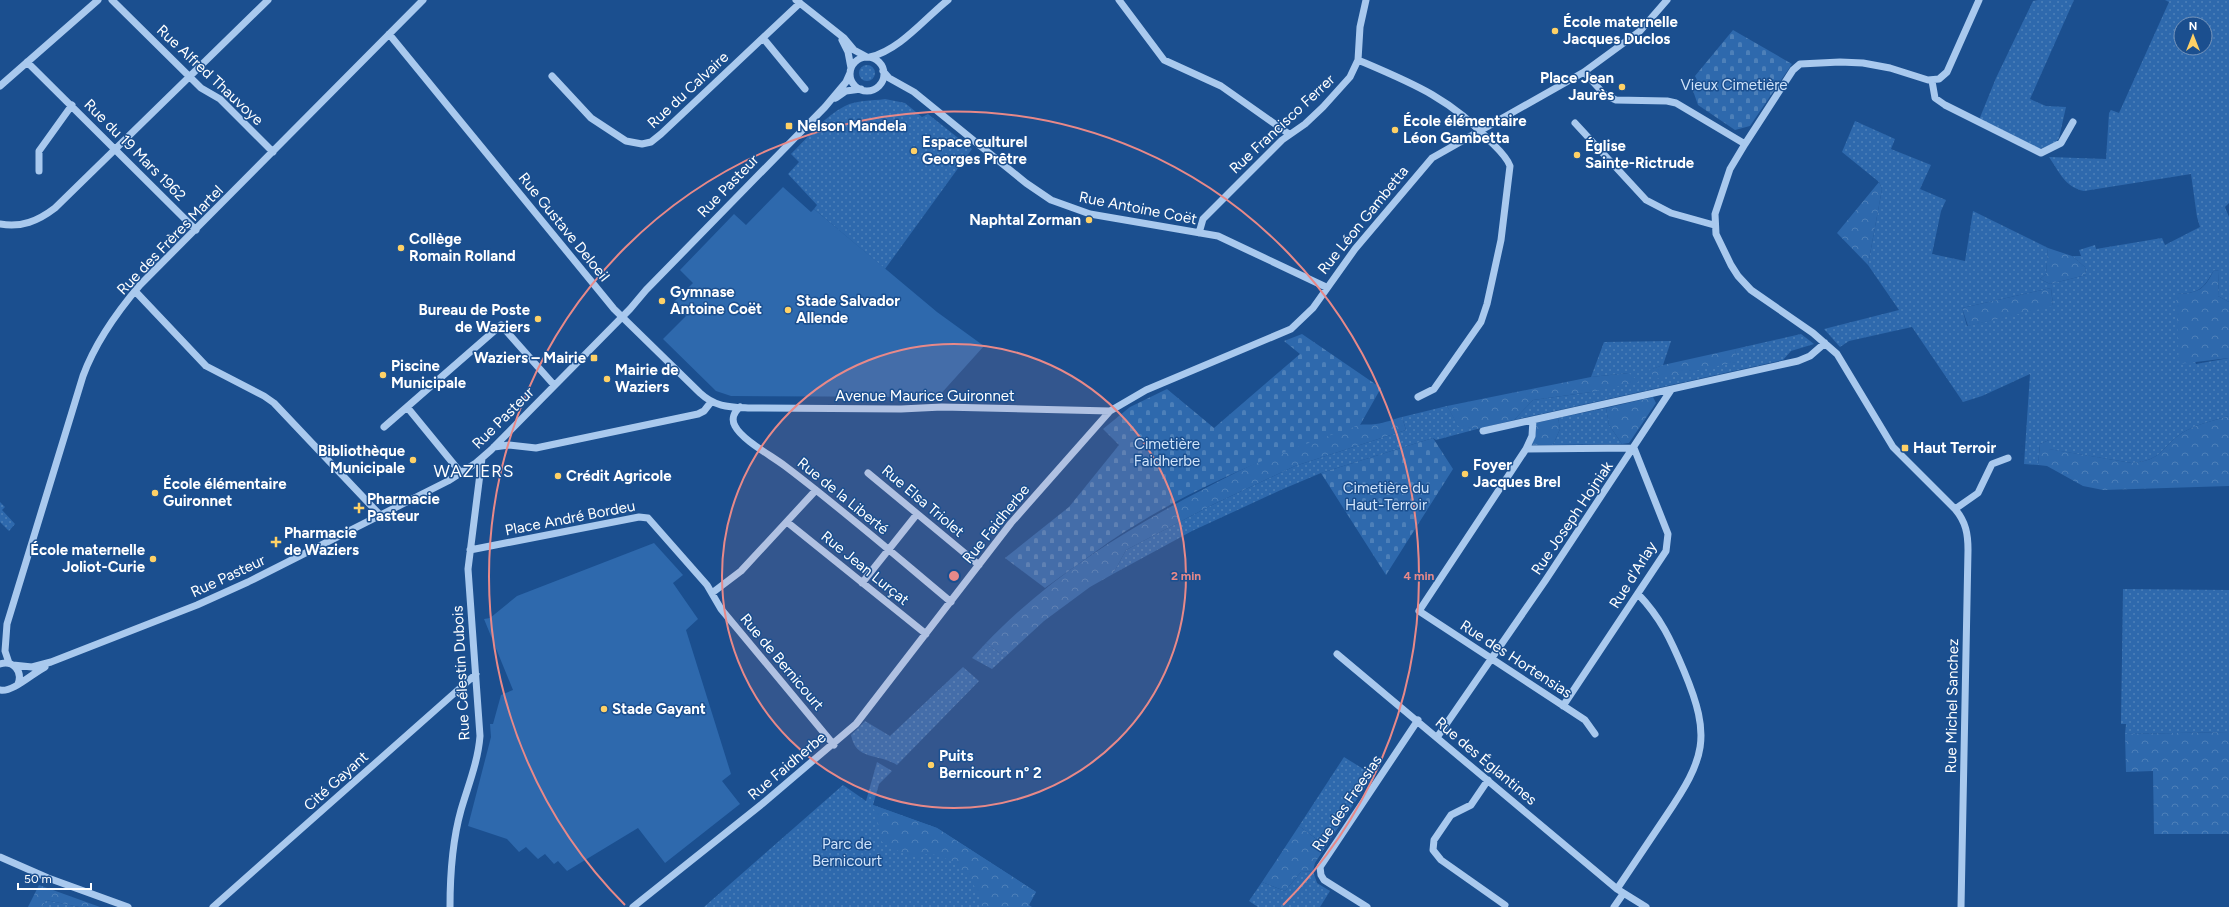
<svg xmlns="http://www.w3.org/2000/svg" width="2229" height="907" viewBox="0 0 2229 907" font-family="Figtree,sans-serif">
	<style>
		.grass { fill: url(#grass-dots); fill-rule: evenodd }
		.forest { fill: url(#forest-crowns) }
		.cemetery { fill: url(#cemetery-stones) }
		.garden { fill: #2e69ad }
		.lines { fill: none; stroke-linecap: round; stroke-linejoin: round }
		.minor { stroke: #a9c9ee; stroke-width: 7 }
		.ring { fill: none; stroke: #e88989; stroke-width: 2 }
		.poi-dot { fill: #ffd166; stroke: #1b4f8f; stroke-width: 1.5 }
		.labels { text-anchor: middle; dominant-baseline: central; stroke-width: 3; stroke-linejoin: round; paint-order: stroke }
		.poi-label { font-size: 15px; font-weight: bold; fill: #fff; stroke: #1b4f8f; text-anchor: start }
		.street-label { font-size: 15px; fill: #fff; stroke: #1b4f8f }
		.park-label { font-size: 15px; fill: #cfe3fa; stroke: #1b4f8f }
		.quarter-label { font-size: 17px; letter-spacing: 1px; fill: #fff; stroke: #1b4f8f }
		.centre { fill: #e88989; stroke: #1b4f8f; stroke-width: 2 }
		.ring-label { font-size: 12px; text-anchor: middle; font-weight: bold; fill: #e88989; stroke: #1b4f8f; stroke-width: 3; stroke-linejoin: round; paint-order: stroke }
	</style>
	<defs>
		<pattern id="grass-dots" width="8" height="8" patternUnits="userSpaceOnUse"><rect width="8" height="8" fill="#2e69ad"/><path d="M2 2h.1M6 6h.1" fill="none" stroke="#4d80b9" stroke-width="1.8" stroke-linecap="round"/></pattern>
		<pattern id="forest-crowns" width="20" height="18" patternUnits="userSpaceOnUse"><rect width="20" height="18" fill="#2e69ad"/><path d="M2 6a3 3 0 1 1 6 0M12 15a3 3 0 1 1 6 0" fill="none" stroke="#4d80b9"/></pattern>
		<pattern id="cemetery-stones" width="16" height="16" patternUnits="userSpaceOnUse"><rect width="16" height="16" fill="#2e69ad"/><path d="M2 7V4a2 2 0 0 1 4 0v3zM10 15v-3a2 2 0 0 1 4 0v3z" fill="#4d80b9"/></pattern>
	</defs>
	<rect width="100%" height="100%" fill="#1b4f8f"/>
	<!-- grass -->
	<path class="grass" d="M2038,0H2074L2030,99L2046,106L2066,107L2059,138L2056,142L2040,149L1979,120L1996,78L2033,1Z
		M2165,0H2229V203L2225,207L2229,217V302L2218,296L2219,271L2214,270C2203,289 2200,293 2177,294L2196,364L2229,358V416C2213,421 2196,424 2182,433C2160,448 2163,460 2132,463L2048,449L2049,440L2040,444L2038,465L2024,464L2030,374L1982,396L1963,402L1912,327L1849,341L1840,347L1824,329L1899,310L1868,265L1882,189L1879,182L1842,152L1855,121L1895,139L1891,149L1931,165L1920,189L1946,200L1941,211L1932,254L1965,261L1973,211L2048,248L2046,274L2040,279L2050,284L2086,275L2085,267L2072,256H2081L2079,250L2095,245L2096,249L2162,238L2165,245L2200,227L2197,217L2191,174L2084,191C2065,187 2060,173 2049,157L2106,159L2109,113L2111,110L2119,113L2169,2ZM2181,24H2205V48H2181ZM2051,288L2053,305L1967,326L1962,308Z
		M859 73a8 8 0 1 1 16 0a8 8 0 1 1-16 0Z
		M885,99L905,103L922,117L928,114L972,149L885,269L814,209L817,205L788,174L799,162L791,154C807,138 825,116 845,106C856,100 872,101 885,99Z
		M1801,334L1814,344L1791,351L1783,360L1514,420L1533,400L1591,392L1629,373L1591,377L1604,342L1671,341L1663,365L1650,370L1736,362L1735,349Z
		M1447,406L1458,425L1477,429L1436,440L1433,438L1321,473L1283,489L1192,531L1113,574L1126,550L1212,505L1295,466L1406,430L1402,417Z
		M1606,408L1609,425L1622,444L1553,445L1560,429L1558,418Z
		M0,502L5,507L2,510L15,524L9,531L0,522Z
		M2123,589L2229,590V732L2125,734L2126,724H2121Z
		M986,643L1005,657L992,669L972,658Z
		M963,667L979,681L897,765C878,753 856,761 851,735L865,721L890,736Z
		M1344,757L1373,775L1326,846L1299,826Z
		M877,762L892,771L879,784L873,805L937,828L1036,892L1027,907H704L843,785L866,801Z
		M1313,871L1317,883L1330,891L1320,907H1258L1249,901L1262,882L1285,891L1301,872Z
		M46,900L79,907H42Z"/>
	<!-- forest -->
	<path class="forest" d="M1879,182L1882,189L1868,265L1837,233Z
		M2048,248L2072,256L2085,267L2086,275L2050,284L2040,279L2046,274Z
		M2214,270L2219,271L2218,296L2229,302V358L2179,364L2176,294C2199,293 2204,290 2214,270Z
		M2051,288L2053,306L1968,326L1962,308Z
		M1735,349L1737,362L1656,379L1649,370L1663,365Z
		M1629,373L1639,382L1591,392L1533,400L1514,420L1477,429L1458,426L1447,406L1591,377Z
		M1653,397L1656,403L1629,443L1622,444L1609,425L1606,408Z
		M2229,416V486L2103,490L2083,486L2047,466L2038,465L2040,444L2049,440V449L2132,463C2163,460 2160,448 2182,433C2196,424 2213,421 2229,416Z
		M1402,417L1406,430L1295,466L1212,505L1126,550L1113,574L1090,587L1044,621L1005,657L986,643C1047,579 1123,531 1202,490C1251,464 1303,440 1358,425C1364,424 1370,425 1376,424C1385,423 1394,419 1402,417Z
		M1558,418L1560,429L1553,445H1532L1536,432V423Z
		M2229,732V834H2154L2153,771L2126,772L2125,734Z
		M873,805L937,828L1036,892L1029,905L1032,907H982C978,883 957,858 931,854C926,853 919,858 913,856C902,854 892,847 882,842Z
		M1299,826L1326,846L1315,863L1313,871L1301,872L1285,891L1262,882Z
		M39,885L100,907H79L46,900L42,907H28Z"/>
	<!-- cemetery -->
	<path class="cemetery" d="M1733,30L1792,64L1750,126L1735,130L1698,105L1691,85L1697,80L1695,76Z
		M1302,334L1381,388L1360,425C1272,454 1186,490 1109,542C1088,557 1066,573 1045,588L1005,558L1069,507L1119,445L1103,429L1130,407L1167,389L1214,428L1300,354L1284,341Z
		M1433,438L1453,469L1386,575L1321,473Z"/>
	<!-- garden -->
	<path class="garden" d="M783,187L811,212L814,209L937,312L984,346L938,397L731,396L716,391L663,339L686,316L673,303L693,283L680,270L734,214L746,225Z
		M654,543L683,575L673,583L698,619L686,630L731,774L722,781L740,804L665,863L638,828L567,871L558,861L554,864L545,854L538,859L526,847L519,852L507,839L468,826L491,737L490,724H493L501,695L513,690L484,619L490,618L517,596Z"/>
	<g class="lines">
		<!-- minor -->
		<path class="minor" d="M112,0L201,88L220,99L273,152
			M796,0L844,38L854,50L867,57
			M1119,0L1164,60L1221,86L1289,134
			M389,34L614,309L700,393C715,407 729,407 748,408L901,409L942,407L1110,411
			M763,38L805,89
			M842,40L848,52L851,68
			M870,57C900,50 924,19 948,0
			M850 74a17 17 0 1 1 34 0a17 17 0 1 1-34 0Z
			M1358,60C1412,83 1450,98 1491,142C1498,149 1507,157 1510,166L1501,240L1487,304L1481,322L1434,389L1418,397
			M27,62L196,230
			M883,71L889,78L914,92L1026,183L1051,200L1090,214L1218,236L1326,287
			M1584,72L1605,95L1616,100L1667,101L1676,103L1745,144L1730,169L1715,214L1716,234L1731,265L1738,276L1751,290L1813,333L1837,354L1893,447L1955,509C1966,522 1968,534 1968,550L1961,907
			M552,76L591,118L626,141L642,144L651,142L661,134L800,3
			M1932,81L1935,98L1945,105L2041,153L2061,143L2073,122
			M0,86L98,0
			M836,98L846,91L861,89
			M1575,123L1646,200L1671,213L1714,225
			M1745,144L1793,70L1800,64L1840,62L1863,63L1890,68L1928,80L1939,79L1947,72L1979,0
			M39,171V151L72,105
			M0,224C21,228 38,221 55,208L268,0
			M1199,233L1203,219L1282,140L1305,124L1323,107L1350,77L1358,60L1360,27L1366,0
			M135,291L206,366L264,396L274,403L380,515
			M407,407L461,473
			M740,407C734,412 731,419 735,426C742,440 772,456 785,466C842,509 896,556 951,602
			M1533,420L1532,436L1526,449L1419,611L1585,720L1595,734
			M384,427L501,325L554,385
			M1483,431L1798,361L1810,356L1825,343
			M494,447L509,445L536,448L698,414L704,411L711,402
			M1526,449L1634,448L1668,534L1666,551L1563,706
			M868,473L979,565
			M1955,509L1978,493L1992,464L2008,458
			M787,522L926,634
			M470,550L639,517L648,518L707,585L721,609L834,745
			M862,583L917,514
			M712,593L741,571L816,490
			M1337,654L1617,889L1646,907
			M9,663L5,651L7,624L83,376C95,343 117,312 140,285L423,0
			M0,664C13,660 23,671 18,684
			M13,665L32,667L51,662L197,605L248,582L448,481L476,463L491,450L630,309L646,290L825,107L846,82L850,73
			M0,690C12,693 33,673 45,667
			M1438,736L1545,581L1671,390
			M1488,780L1471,805L1451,815L1434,840L1433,850L1441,860L1505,905
			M0,857L48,878L128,907
			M1617,889C1633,865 1649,841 1666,816C1705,758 1712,738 1684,671C1671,640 1661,618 1638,594
			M213,907L476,674
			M450,907C450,874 452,842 461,810C468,786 478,762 480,736L468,569L482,458
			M633,907L762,804L856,724L1011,523L1110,411L1146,390L1291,329L1313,308L1355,249L1432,158L1584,72L1640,31L1667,0
			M1367,907L1324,880L1321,875L1320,867L1418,720
			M1614,907L1623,894"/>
	</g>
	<!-- distance rings -->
	<circle cx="954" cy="576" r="232" fill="#e88989" fill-opacity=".12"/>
	<g class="ring">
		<circle cx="954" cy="576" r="232"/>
		<path d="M625 905A465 465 0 1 1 1283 905"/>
	</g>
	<!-- markers -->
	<g class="poi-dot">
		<circle cx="1555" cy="31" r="4"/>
		<circle cx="1622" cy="87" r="4"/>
		<rect x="785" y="122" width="8" height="8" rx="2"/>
		<circle cx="1395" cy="130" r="4"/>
		<circle cx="914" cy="151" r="4"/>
		<circle cx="1577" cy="155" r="4"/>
		<circle cx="1089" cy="220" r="4"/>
		<circle cx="401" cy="248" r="4"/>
		<circle cx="662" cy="301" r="4"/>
		<circle cx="788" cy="310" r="4"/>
		<circle cx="538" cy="319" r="4"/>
		<rect x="590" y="354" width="8" height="8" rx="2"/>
		<circle cx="383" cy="375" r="4"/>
		<circle cx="607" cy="379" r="4"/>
		<rect x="1901" y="444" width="8" height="8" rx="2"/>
		<circle cx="413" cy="460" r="4"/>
		<circle cx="1465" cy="474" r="4"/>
		<circle cx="558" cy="476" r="4"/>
		<circle cx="155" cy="493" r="4"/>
		<path d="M357 502h4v4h4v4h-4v4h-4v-4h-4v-4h4z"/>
		<path d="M274 536h4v4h4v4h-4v4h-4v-4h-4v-4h4z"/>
		<circle cx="153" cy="559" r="4"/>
		<circle cx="604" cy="709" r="4"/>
		<circle cx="931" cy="765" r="4"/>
	</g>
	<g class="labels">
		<!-- poi labels -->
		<g class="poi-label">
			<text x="1563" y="22">École maternelle<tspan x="1563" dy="17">Jacques Duclos</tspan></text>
			<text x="1614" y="78" text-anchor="end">Place Jean<tspan x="1614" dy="17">Jaurès</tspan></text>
			<text x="1403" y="121">École élémentaire<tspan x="1403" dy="17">Léon Gambetta</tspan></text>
			<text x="797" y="126">Nelson Mandela</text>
			<text x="922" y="142">Espace culturel<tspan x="922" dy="17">Georges Prêtre</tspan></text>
			<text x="1585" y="146">Église<tspan x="1585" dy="17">Sainte-Rictrude</tspan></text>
			<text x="1081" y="220" text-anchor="end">Naphtal Zorman</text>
			<text x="409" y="239">Collège<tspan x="409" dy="17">Romain Rolland</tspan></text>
			<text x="670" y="292">Gymnase<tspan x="670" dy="17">Antoine Coët</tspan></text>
			<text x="796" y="301">Stade Salvador<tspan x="796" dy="17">Allende</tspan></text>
			<text x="530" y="310" text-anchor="end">Bureau de Poste<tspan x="530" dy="17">de Waziers</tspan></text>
			<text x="586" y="358" text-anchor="end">Waziers – Mairie</text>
			<text x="391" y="366">Piscine<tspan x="391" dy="17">Municipale</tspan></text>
			<text x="615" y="370">Mairie de<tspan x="615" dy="17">Waziers</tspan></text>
			<text x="1913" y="448">Haut Terroir</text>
			<text x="405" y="451" text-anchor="end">Bibliothèque<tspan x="405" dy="17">Municipale</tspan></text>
			<text x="1473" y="465">Foyer<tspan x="1473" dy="17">Jacques Brel</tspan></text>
			<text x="566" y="476">Crédit Agricole</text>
			<text x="163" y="484">École élémentaire<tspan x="163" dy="17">Guironnet</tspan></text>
			<text x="367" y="499">Pharmacie<tspan x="367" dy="17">Pasteur</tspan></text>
			<text x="284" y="533">Pharmacie<tspan x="284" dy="17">de Waziers</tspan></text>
			<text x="145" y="550" text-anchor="end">École maternelle<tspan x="145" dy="17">Joliot-Curie</tspan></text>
			<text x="612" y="709">Stade Gayant</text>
			<text x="939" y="756">Puits<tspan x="939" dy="17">Bernicourt n° 2</tspan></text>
		</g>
		<!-- street labels -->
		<g class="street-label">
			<text transform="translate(210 75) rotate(43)">Rue Alfred Thauvoye</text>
			<text transform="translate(688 90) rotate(-43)">Rue du Calvaire</text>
			<text transform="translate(1282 124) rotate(-43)">Rue Francisco Ferrer</text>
			<text transform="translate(135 150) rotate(45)">Rue du 19 Mars 1962</text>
			<text transform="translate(728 186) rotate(-46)">Rue Pasteur</text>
			<text transform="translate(1138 208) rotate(11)">Rue Antoine Coët</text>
			<text transform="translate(1363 220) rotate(-51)">Rue Léon Gambetta</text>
			<text transform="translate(564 227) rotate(51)">Rue Gustave Deloeil</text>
			<text transform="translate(170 240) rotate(-46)">Rue des Frères Martel</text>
			<text x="925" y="396">Avenue Maurice Guironnet</text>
			<text transform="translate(503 418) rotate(-45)">Rue Pasteur</text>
			<text transform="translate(843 496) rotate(39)">Rue de la Liberté</text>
			<text transform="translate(923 501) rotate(40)">Rue Elsa Triolet</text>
			<text transform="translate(570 518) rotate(-11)">Place André Bordeu</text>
			<text transform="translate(1572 518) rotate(-56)">Rue Joseph Hojniak</text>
			<text transform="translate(996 524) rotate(-51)">Rue Faidherbe</text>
			<text transform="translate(865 568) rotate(39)">Rue Jean Lurçat</text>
			<text transform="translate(1633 575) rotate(-58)">Rue d'Arlay</text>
			<text transform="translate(228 576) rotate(-25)">Rue Pasteur</text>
			<text transform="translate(1516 659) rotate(33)">Rue des Hortensias</text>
			<text transform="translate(782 662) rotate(50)">Rue de Bernicourt</text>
			<text transform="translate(461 673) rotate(-93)">Rue Célestin Dubois</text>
			<text transform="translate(1952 706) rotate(-89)">Rue Michel Sanchez</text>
			<text transform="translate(1486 761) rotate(40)">Rue des Églantines</text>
			<text transform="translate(787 766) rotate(-40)">Rue Faidherbe</text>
			<text transform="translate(336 781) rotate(-42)">Cité Gayant</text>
			<text transform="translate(1347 803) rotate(-56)">Rue des Freesias</text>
		</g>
		<!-- park labels -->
		<g class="park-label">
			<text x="1734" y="85">Vieux Cimetière</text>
			<text x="1167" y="444">Cimetière<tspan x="1167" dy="17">Faidherbe</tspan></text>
			<text x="1386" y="488">Cimetière du<tspan x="1386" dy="17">Haut-Terroir</tspan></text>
			<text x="847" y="844">Parc de<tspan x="847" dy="17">Bernicourt</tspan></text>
		</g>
		<!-- quarter labels -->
		<g class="quarter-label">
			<text x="474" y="471">WAZIERS</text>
		</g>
	</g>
	<circle cx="954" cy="576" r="6" class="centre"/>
	<g class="ring-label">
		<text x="1186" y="580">2 min</text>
		<text x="1419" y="580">4 min</text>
	</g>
	<!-- north arrow -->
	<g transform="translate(2193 36)"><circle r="19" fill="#1b4f8f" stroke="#7695bc"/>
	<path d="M0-3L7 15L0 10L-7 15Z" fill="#ffd166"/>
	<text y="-6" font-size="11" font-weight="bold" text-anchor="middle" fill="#ffffff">N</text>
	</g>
	<!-- scale -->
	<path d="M18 883v6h73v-6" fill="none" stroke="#ffffff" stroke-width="2"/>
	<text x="24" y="883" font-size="12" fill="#ffffff" stroke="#1b4f8f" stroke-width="3" paint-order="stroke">50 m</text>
</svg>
